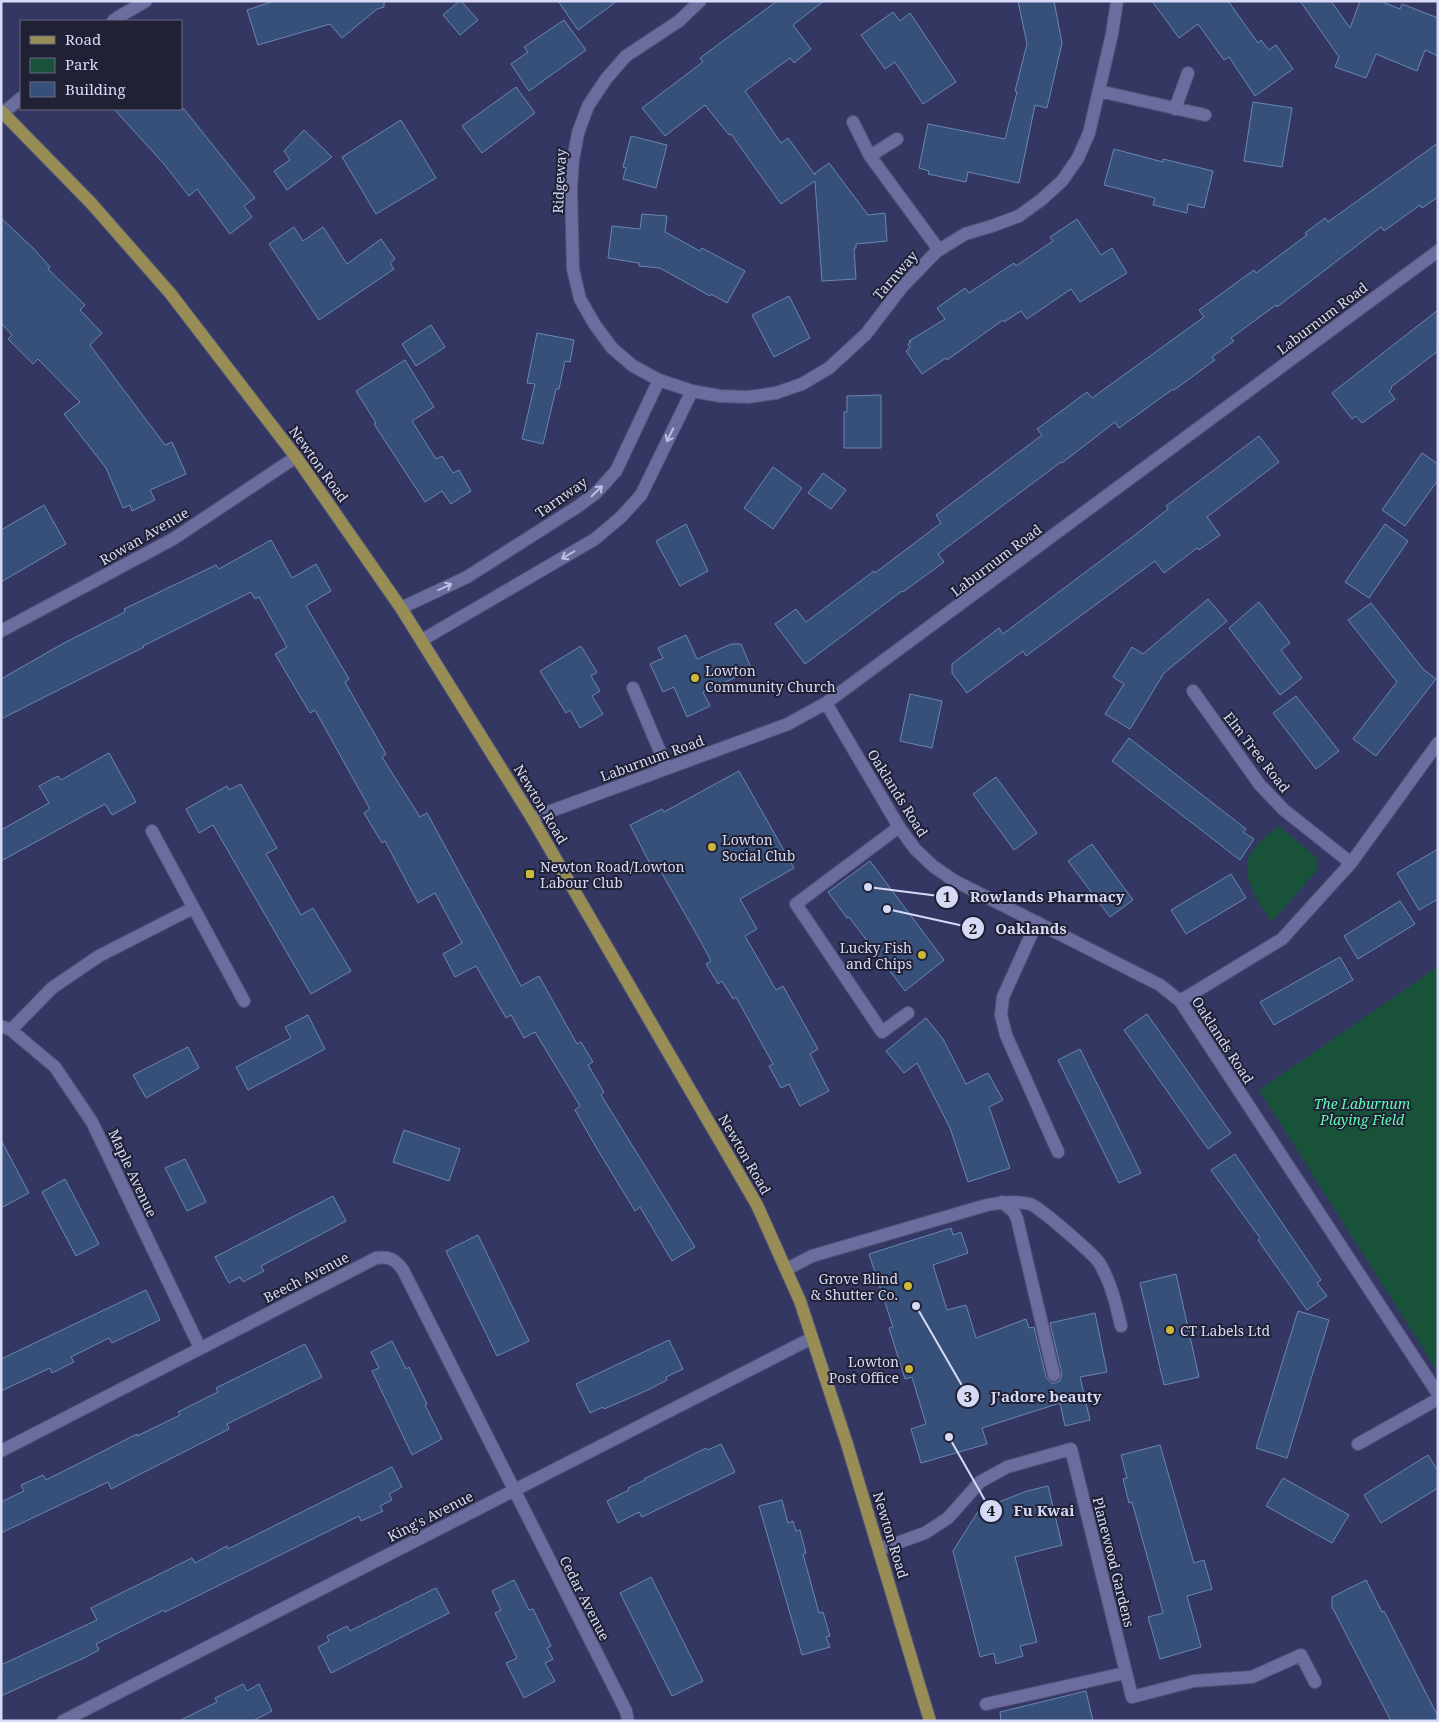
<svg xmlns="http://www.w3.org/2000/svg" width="1439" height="1722" viewBox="0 0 1439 1722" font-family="'Noto Serif',serif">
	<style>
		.green { fill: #185339 }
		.building { fill: #37507a; stroke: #6a86b3 }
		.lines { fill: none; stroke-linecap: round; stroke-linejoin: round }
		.service-casing { stroke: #515277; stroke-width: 14 }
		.minor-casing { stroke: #515277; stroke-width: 14 }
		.primary-casing { stroke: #515277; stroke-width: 14 }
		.service { stroke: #6a6d9e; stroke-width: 12 }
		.minor { stroke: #6a6d9e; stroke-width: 12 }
		.primary { stroke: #978d55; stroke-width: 12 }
		.oneway { stroke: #bcbfe0 }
		.poi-dot { fill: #cdb938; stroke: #202135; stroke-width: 2 }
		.labels { text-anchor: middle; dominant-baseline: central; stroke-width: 4; stroke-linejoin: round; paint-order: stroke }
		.street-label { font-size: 14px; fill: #d7daf6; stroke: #202135 }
		.poi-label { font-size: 14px; fill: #d7daf6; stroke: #202135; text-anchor: start }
		.park-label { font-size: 14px; font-style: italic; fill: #60fab4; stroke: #202135 }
		.leader { fill: none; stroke: #d7daf6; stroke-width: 2 }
		.callout-dot { fill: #d7daf6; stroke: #202135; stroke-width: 2 }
		.mark-label { font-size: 15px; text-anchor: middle; font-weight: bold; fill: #111 }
		.callout-label { font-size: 15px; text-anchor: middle; font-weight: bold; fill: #d7daf6; stroke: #202135; stroke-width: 4; stroke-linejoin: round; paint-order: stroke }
	</style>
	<rect width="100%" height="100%" fill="#353763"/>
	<!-- green -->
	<path class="green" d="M1279,826L1316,857L1318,862L1317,870L1292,899L1271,922C1260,903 1236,872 1253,850C1260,840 1270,833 1279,826Z
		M1438,966V1372L1259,1090L1422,978Z"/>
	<!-- building -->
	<path class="building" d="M274,1H386L384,3V7L377,9L342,38L330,24L258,45L247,10Z
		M459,1H461L478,20L460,35L443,15Z
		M558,1H617L578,30Z
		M777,1H824L793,25L811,49L794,63L790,58L745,91L781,143L788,138L815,175V173L829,163L868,215L885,213L887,241L856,244V248H854L856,279L822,281L815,181L781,204L731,134L729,135L705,105L665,136L642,108L703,62L700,58Z
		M1018,1H1054L1062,43L1047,108L1035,105L1019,183L968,172L966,182L928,174L929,171L919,168L928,124L1005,139L1017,92L1015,91L1027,44Z
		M1152,1H1228L1258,43L1261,40L1269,50L1276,45L1293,69L1255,96L1229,57L1224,60L1198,24L1179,38Z
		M1300,1H1331L1350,28L1360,1H1380L1400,9L1402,4L1438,18V56L1425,50L1417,71L1376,54L1366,78L1335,67L1339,57Z
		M893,12L900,21L910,13L956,82L923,104L895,62L885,69L861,35Z
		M564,20L586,50L529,91L511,64L528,52L524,47Z
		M516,87L535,113L482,153L462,126Z
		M1253,102L1292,108L1282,167L1244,161Z
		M114,109H184L255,198L244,206L252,217L230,234L197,189L189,196L164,164Z
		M401,120L436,178L376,214L342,157Z
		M304,130L332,157L287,190L274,171L290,160L284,151Z
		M631,136L667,145L656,188L623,179L626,168L623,167Z
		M1438,143V197L1422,208L1420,205L1384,231L1381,227L1277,307L1276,305L1231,338L1234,341L1212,357L1215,360L1174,390L1173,389L1119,428L1115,422L1062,463L1061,462L938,554L944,562L903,592L902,591L805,664L775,624L796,609L806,622L874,571L875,573L941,523L936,515L1042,435L1037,429L1087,392L1092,398L1204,317L1199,310L1254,270L1256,273L1307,235L1305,233L1325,218L1328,222Z
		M1114,149L1163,162V159L1213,171L1204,208L1188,204L1187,213L1153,205L1155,198L1104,185Z
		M642,214L667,216L665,232L700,251L702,248L745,271L727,303L711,294L710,296L660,268L639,266V263L608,258L612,226L640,229Z
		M1,218L34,249L50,267L48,269L85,305L80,310L102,333L90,345L165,445L172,442L186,474L150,490L155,500L132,511L130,505L123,508L106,468L64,414L80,402L38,359L33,364L8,339L12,335L1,323Z
		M1077,219L1101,255L1112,248L1127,273L1080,302L1071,289L1027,319L1021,311L1004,322L1003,320L947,360L946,358L922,374L906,351L910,348L908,344L911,342L909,341L945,319L937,308L965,288L969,293L1014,263L1016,266L1053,241L1050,237Z
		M294,227L303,241L323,227L347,264L381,239L395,259L390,263L394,269L319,320L269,244Z
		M789,296L810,338L774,357L752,315Z
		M1438,310V351L1391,387L1392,388L1389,391L1395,399L1362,423L1356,416L1352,419L1332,393Z
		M431,325L445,347L416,366L402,344Z
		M537,333L574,340L570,362L565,361L559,389H556L543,444L522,439L535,384L527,383Z
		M405,360L434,407L412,421L436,459L442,456L453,473L459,470L471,491L451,504L442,491L425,502L374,424L376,423L356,391Z
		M881,395V448H844V412H847V396Z
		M1259,436L1279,462L1207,517L1220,535L1199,550L1197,548L1164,573L1155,561L1026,656L1023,651L967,693L952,673V664L999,628L1003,634L1135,535L1168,509L1166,506Z
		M1422,453L1438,464V480L1405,526L1382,510Z
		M773,467L802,488L773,529L744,508Z
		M823,473L846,490L831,509L808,493Z
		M44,505L66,544L1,582V530Z
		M686,524L708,571L680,586L656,541Z
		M1385,524L1408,541L1369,598L1345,582Z
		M271,540L292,578L316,564L331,591L306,606L349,679L345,682L386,754L382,757L420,817L427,813L521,986L539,976L577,1044L581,1042L593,1062L588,1065L604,1092L601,1095L695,1247L672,1261L640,1207L635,1211L596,1147L575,1110L580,1106L535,1032L524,1038L511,1015L506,1018L476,966L455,977L443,954L462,943L435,893L418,903L385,841L382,843L364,813L370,809L315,710L310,713L275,654L287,647L259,597L255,599L251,592L143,646L144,647L1,719V679L64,643L125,612L124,609L216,565L219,569Z
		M1208,599L1227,621L1164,673L1130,729L1105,714L1124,684L1113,677L1132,647L1143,654Z
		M1259,602L1290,643L1281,650L1302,678L1280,695L1229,628Z
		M1371,603L1423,669L1436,679L1376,756L1353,739L1397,682L1348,620Z
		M686,635L697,659L731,644H741L752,670L703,692L710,706L687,717L674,687L663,692L650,664L663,658L658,648Z
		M581,646L597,672L591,676L600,691L592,696L603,714L580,728L570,710L566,713L540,671Z
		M910,694L942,701L932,748L900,741Z
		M1296,696L1339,751L1316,769L1273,713Z
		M1129,738L1246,829L1243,832L1254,839L1240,860L1112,761Z
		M109,753L136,802L112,815L105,804L1,861V830L49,803L39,786L58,776L61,780Z
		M739,771L794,868L740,899L757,929L745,936L776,990L783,986L818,1049L810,1054L829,1091L800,1106L789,1084L781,1088L769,1066L773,1064L736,997L733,999L722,981L718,984L706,964L711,961L701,942L660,870L655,873L630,825L662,809L664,812Z
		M996,777L1037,833L1014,850L973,794Z
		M241,784L277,848L266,854L301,915L313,908L351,971L311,994L213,825L199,833L186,809L227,786L229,790Z
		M1092,844L1133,900L1110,917L1068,861Z
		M1438,849V899L1419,910L1397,873Z
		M870,861L944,960L905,991L849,917L847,918L828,892Z
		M1231,874L1246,898L1186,934L1171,910Z
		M1400,901L1415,924L1358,959L1344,936Z
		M1340,957L1353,980L1274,1025L1260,1002Z
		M1147,1014L1231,1133L1208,1149L1124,1030Z
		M308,1015L325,1049L248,1090L236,1067L291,1038L285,1027Z
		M926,1018L943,1039L966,1084L988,1073L1003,1100L989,1107L1010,1168L968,1182L950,1128L917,1063L904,1073L886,1051Z
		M188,1047L199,1068L146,1098L133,1075Z
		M1080,1049L1141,1173L1119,1183L1058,1060Z
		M404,1130L460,1149L449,1181L393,1162Z
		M1,1140L29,1193L1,1208Z
		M1235,1154L1321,1280L1317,1283L1327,1296L1307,1310L1258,1240L1260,1238L1211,1170Z
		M185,1159L206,1202L187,1211L165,1168Z
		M65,1179L99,1244L76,1256L42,1192Z
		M333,1196L346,1221L261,1266L264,1271L243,1282L240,1277L229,1283L215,1257Z
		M951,1228L953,1235L961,1232L968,1253L933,1265L947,1310L966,1305L976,1338L1026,1319L1029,1328L1034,1327L1046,1377L1051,1383H1055L1060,1381L1062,1374L1050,1323L1095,1313L1107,1372L1080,1377L1090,1420L1065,1426L1060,1403L982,1428L987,1444L921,1463L911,1429L926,1424L912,1377L905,1379L889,1328L893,1327L869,1254Z
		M478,1235L529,1341L497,1356L446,1251Z
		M1176,1274L1199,1377L1164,1385L1140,1283Z
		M146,1290L160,1320L112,1343L109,1338L71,1357L74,1362L52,1373L50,1368L1,1391V1359Z
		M1298,1311L1329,1320L1287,1458L1256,1448Z
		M669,1340L683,1369L666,1377L667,1380L648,1390L604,1409L603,1407L590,1413L576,1384Z
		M392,1341L406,1369L409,1367L427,1404L425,1405L442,1439L412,1455L372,1371L379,1368L371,1352Z
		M305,1344L322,1377L227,1424L229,1429L111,1489L108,1482L1,1533V1502L24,1491L21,1485L43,1475L46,1480L137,1434V1436L180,1415L178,1412L218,1392L216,1388Z
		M721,1444L735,1472L642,1517L639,1512L618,1523L607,1501L629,1490L628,1488L645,1480L644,1479L706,1448L708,1450Z
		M1160,1445L1194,1563L1204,1560L1212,1589L1187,1596L1201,1647L1160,1659L1148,1617L1163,1613L1132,1502L1129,1503L1123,1479L1127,1478L1121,1455Z
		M1428,1455L1438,1471V1488L1381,1523L1364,1495Z
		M392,1467L402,1487L389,1494L392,1500L380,1506L383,1511L361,1521L359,1516L165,1612L164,1610L96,1644L99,1650L86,1657L1,1696V1665L97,1620L91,1608L192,1558L195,1563L227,1546L228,1549Z
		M1283,1478L1349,1515L1332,1543L1266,1506Z
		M1048,1486L1062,1545L1015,1557L1037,1642L1020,1646L1023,1656L996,1664L994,1653L980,1657L953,1551L979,1510L1027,1491Z
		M782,1500L788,1523L793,1521L796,1531L800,1530L806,1553L803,1554L819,1613L823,1612L830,1636L826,1637L830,1647L802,1655L759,1506Z
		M651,1577L703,1681L672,1696L620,1593Z
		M514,1580L529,1610L533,1609L551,1646L547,1648L553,1659L545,1663L555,1681L524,1698L506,1663L517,1658L495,1613L501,1610L492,1591Z
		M1366,1580L1382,1612L1384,1611L1430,1701L1438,1716V1721H1391L1332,1607V1597Z
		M436,1588L449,1613L331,1673L318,1647L329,1641L327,1636L347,1626L350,1631Z
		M243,1684L247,1691L259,1684L272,1711L253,1721H179L217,1702L215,1698Z
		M1086,1691L1093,1721H1001L1000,1712Z"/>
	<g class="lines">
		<defs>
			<path id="service" d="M633,688L667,768
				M899,827L796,904L882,1032L908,1013
				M1037,922L1003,997L1001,1015L1006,1035L1058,1152
				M1002,1202L1014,1212L1017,1219L1054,1375
				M787,1269L812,1256L987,1205C1001,1202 1016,1201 1030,1204C1037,1205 1096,1256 1100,1264C1111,1283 1116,1304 1121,1326
				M986,1704L1125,1673"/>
			<path id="minor" d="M700,1L679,21L626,56L606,79L588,106L578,133L573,160L571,189L573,269L580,299L595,325L612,348L633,366L659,380L692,391L720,396L748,397L776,393L802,384L829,368L866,334L902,287L936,252L965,234L992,226L1019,216L1041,200L1062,181L1078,158L1089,133L1112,34L1117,1
				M113,21L120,16L146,1
				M1099,91L1205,115
				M1175,109L1188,73
				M3,113L21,98
				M853,122L870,156L939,250
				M870,156L897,139
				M401,608L467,577L577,507L596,493L616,471L659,380
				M1,631L173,539L296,457
				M422,640L595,539L621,517L641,495L692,391
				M1193,691L1260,785L1284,810L1351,863
				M826,703L899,827L915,849L933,866L953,880L1160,985L1180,1001L1438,1394
				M532,818L788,724L826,703L1438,251
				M152,831L244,1001
				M1180,1001L1282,939L1351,863L1438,743
				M1,1026L11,1030L55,1067L92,1122L200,1348
				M11,1030L52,988L99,956L193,908
				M1358,1444L1438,1399
				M1,1451L376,1258C389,1256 395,1259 403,1270L626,1711L628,1721
				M880,1549L925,1533L948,1518L980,1482L1007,1467L1071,1449L1132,1697L1194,1681L1252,1677L1301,1655L1315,1682
				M63,1721L812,1338"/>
			<path id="primary" d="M1,111L91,203L170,293L296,457L401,608L532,818L757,1205L800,1301L847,1444L930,1721"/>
		</defs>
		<!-- service casing -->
		<use href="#service" class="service-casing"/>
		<!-- minor casing -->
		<use href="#minor" class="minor-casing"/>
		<!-- primary casing -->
		<use href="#primary" class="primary-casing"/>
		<!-- service -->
		<use href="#service" class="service"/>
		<!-- minor -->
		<use href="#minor" class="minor"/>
		<!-- primary -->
		<use href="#primary" class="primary"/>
	</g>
	<!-- one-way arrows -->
	<defs><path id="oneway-shaft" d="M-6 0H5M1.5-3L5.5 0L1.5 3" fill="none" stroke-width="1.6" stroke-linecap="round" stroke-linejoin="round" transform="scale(1.25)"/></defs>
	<g class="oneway">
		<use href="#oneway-shaft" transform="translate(670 435) rotate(116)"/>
		<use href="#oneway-shaft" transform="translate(597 491) rotate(-44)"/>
		<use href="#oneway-shaft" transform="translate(568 555) rotate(150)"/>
		<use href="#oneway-shaft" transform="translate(445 587) rotate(-25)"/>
	</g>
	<!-- markers -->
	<g class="poi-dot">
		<circle cx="695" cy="678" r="5"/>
		<circle cx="712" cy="847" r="5"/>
		<rect x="525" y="869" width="10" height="10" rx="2.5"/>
		<circle cx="922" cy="955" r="5"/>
		<circle cx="908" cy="1286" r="5"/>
		<circle cx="1170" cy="1330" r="5"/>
		<circle cx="909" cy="1369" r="5"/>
	</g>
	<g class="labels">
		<!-- street labels -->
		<g class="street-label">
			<text transform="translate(559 181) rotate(-87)">Ridgeway</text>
			<text transform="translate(895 275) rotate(-49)">Tarnway</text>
			<text transform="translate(1322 318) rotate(-37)">Laburnum Road</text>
			<text transform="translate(319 464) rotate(54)">Newton Road</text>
			<text transform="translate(561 497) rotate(-35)">Tarnway</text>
			<text transform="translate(144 536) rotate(-30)">Rowan Avenue</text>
			<text transform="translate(996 560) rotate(-37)">Laburnum Road</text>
			<text transform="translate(1257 752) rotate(52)">Elm Tree Road</text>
			<text transform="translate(652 758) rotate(-20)">Laburnum Road</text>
			<text transform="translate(898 793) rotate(58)">Oaklands Road</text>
			<text transform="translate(541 804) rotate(59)">Newton Road</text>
			<text transform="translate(1223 1040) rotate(57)">Oaklands Road</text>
			<text transform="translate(745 1154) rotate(60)">Newton Road</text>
			<text transform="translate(133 1173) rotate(65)">Maple Avenue</text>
			<text transform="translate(306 1277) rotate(-27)">Beech Avenue</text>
			<text transform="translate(430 1516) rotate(-27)">King's Avenue</text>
			<text transform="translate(891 1535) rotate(73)">Newton Road</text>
			<text transform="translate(1114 1562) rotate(76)">Planewood Gardens</text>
			<text transform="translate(585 1598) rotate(63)">Cedar Avenue</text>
		</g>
		<!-- poi labels -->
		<g class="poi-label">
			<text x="705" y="670">Lowton<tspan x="705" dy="16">Community Church</tspan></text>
			<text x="722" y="839">Lowton<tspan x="722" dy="16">Social Club</tspan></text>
			<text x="540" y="866">Newton Road/Lowton<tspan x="540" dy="16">Labour Club</tspan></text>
			<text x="912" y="947" text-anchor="end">Lucky Fish<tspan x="912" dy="16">and Chips</tspan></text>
			<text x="898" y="1278" text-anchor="end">Grove Blind<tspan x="898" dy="16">&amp; Shutter Co.</tspan></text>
			<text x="1180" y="1330">CT Labels Ltd</text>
			<text x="899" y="1361" text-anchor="end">Lowton<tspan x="899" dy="16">Post Office</tspan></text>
		</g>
		<!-- park labels -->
		<g class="park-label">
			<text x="1362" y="1103">The Laburnum<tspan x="1362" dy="16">Playing Field</tspan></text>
		</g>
	</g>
	<!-- callouts -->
	<path class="leader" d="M868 887L947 897M887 909L973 928M916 1306L968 1396M949 1437L991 1511"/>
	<g class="callout-dot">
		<circle cx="868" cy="887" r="5"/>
		<circle cx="887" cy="909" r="5"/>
		<circle cx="916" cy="1306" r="5"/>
		<circle cx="949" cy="1437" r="5"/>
		<circle cx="947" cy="897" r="12"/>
		<circle cx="973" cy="928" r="12"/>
		<circle cx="968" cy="1396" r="12"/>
		<circle cx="991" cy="1511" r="12"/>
	</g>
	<g class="mark-label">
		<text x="947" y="902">1</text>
		<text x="973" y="934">2</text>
		<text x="968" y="1402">3</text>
		<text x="991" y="1516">4</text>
	</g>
	<g class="callout-label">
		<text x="1047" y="902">Rowlands Pharmacy</text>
		<text x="1031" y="934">Oaklands</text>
		<text x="1046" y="1402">J'adore beauty</text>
		<text x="1044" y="1516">Fu Kwai</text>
	</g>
	<!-- border -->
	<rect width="1439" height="1722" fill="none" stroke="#d7daf6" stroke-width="5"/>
	<!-- legend -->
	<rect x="20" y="20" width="162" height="90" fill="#202135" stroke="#696b82"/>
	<rect x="30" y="36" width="25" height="8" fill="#978d55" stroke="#696b82"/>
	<text x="65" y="45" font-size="15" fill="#d7daf6">Road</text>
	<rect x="30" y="58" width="25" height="15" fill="#185339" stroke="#696b82"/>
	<text x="65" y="70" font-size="15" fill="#d7daf6">Park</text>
	<rect x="30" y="82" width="25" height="15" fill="#37507a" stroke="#696b82"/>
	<text x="65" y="95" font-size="15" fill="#d7daf6">Building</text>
</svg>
